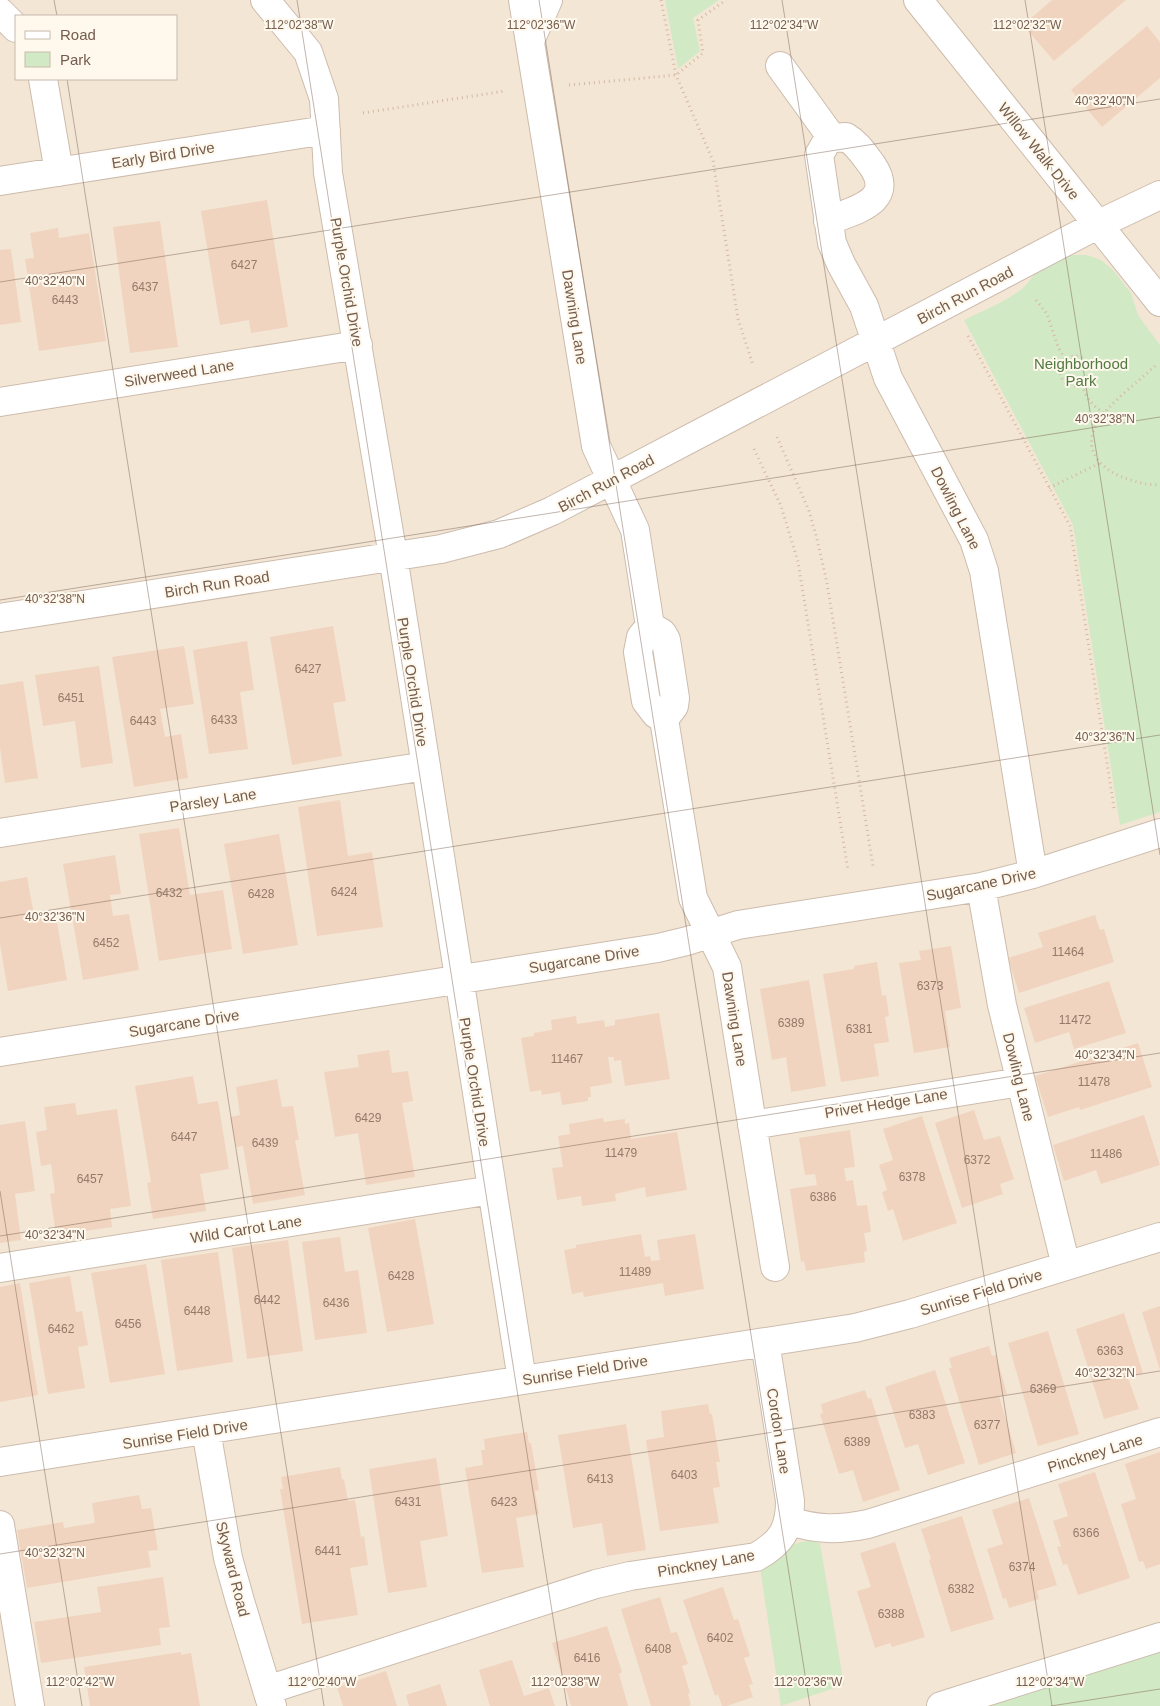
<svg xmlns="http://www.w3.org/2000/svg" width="1160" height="1706" viewBox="0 0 1160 1706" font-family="Arial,sans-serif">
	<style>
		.residential { fill: #f3e6d5; fill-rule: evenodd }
		.green { fill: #d2e9c5 }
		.building { fill: #f0d4bf }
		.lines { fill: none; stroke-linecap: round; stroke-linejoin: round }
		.minor-casing { stroke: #cdbcad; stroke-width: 30 }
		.path { stroke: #d5b8a2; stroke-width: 3; stroke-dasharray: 1 4; stroke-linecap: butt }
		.minor { stroke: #fff; stroke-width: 28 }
		.ticks { fill: none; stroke: #755c4c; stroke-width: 1; stroke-opacity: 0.45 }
		.labels { text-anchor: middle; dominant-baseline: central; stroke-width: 4; stroke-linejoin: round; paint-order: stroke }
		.number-label { font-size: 12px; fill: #947a69 }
		.street-label { font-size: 15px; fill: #755c4c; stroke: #fef8ed }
		.park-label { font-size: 15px; fill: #527a43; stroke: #fef8ed }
		.ticks-label { font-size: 12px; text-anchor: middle; fill: #755c4c; stroke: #fef8ed; stroke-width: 4; stroke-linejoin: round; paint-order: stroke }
	</style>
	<rect width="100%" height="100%" fill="#fcf4e6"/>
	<!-- residential -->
	<path class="residential" d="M0,0H1160V1706H0ZM16,16H176V79H16Z"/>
	<!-- green -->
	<path class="green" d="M665,0H719L693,18L700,51L678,69Z
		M1073,255H1087L1101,260L1113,270L1131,293L1138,315L1160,345V812L1120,825L1073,525L964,320C982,311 1003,303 1019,291C1026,287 1029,280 1035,274C1045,265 1059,259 1073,255Z
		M810,1541L820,1543L844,1685L781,1706L760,1568C777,1555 788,1542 810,1541Z
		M1160,1648V1706H976Z"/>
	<!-- building -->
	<path class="building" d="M1052,0H1126L1054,61L1023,25Z
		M1147,26L1160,42V78L1102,127L1071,90Z
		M267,200L288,327L251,333L249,320L220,325L201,211Z
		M160,221L178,347L130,353L113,227Z
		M58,228L59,238L89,233L106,341L39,351L25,259L34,258L30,233Z
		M11,249L21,322L0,325V250Z
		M333,626L346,701L333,703L342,756L292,765L270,637Z
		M247,641L254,690L240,692L248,749L209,754L193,650Z
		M184,646L194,704L160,709L165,737L181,734L188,778L134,787L112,657Z
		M99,666L113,763L81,768L75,721L43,726L35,675Z
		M23,681L38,778L5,783L0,748V685Z
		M340,800L348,856L372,852L383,927L317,936L298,807Z
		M179,828L190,895L223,890L232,949L159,961L139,834Z
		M279,834L298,945L243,954L224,844Z
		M115,855L121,894L110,895L113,916L129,914L139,970L83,980L63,864Z
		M27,877L34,915L55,911L67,980L8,991L0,944V882Z
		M1095,915L1100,930L1104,929L1114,962L1019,993L1008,958L1043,947L1038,933Z
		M951,946L961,1008L945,1011L950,1047L914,1053L899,963L921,960L919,951Z
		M877,962L882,996L886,995L889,1016L885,1017L889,1042L874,1044L879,1076L841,1082L823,974L854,969V966Z
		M809,980L826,1086L791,1092L786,1057L772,1060L760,989Z
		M1109,981L1126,1033L1074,1049L1069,1032L1035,1043L1024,1008Z
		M659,1013L670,1079L625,1086L621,1060L614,1061V1057H608L612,1083L590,1087L591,1097H588V1101L562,1105L560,1092L542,1095L541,1090L530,1092L521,1038L534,1036V1033L552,1030L551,1020L576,1016L577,1024L604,1020L605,1027L615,1025V1020Z
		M1138,1043L1152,1087L1080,1110L1079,1107L1048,1117L1035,1076Z
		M389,1050L392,1073L408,1071L413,1101L402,1103L415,1177L366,1185L358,1133L335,1137L324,1072L359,1067L357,1055Z
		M193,1076L198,1104L218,1101L229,1169L200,1174L206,1211L153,1219L147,1183L151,1182L135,1086Z
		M277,1079L282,1107L293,1106L299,1140H295L305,1195L253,1204L243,1146L236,1147L230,1117L240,1115L236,1087Z
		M75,1103L77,1115L117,1109L131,1206L110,1209L112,1227L56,1235L50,1194L55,1193L51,1164L41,1166L36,1132L47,1130L44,1107Z
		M974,1110L984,1140L1000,1136L1014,1179L1000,1184L1003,1194L962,1208L935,1123Z
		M1144,1115L1160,1165L1101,1184L1096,1170L1064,1181L1053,1145Z
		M922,1116L957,1223L903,1241L893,1209L888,1211L882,1192L887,1190L879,1165L893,1160L883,1129Z
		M603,1118L604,1122L625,1119V1124L629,1123L631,1139L677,1132L687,1190L646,1197L645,1187L615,1194L616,1201L582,1206L581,1196L557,1200L552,1168L563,1167L558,1136L570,1134L569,1124Z
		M25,1121L35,1191L15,1194L21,1240L0,1243V1125Z
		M850,1130L855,1167L844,1168L846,1181L853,1180L857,1206L867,1205L871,1232L864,1233L867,1251L864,1252L865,1262L806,1271L804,1261L801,1262L790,1189L817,1185L815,1174L805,1175L799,1138Z
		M415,1219L434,1324L387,1332L368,1228Z
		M641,1234L645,1257L650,1256L651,1261L660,1260L657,1240L695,1234L704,1289L665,1296L663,1283L584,1297L583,1292L572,1294L564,1250L576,1248V1245Z
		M340,1237L345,1272L358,1270L367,1333L315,1340L302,1242Z
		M288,1240L303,1351L247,1359L232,1248Z
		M218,1252L233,1362L177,1371L161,1260Z
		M146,1264L165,1374L110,1383L91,1273Z
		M70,1276L76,1312L82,1311L88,1345L78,1347L85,1388L48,1394L29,1283Z
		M20,1283L38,1395L0,1402V1287Z
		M1160,1306V1370L1142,1312Z
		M1124,1313L1143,1373L1128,1378L1139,1409L1104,1419L1076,1329Z
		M1048,1331L1079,1434L1038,1446L1008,1343Z
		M989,1346L992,1356L996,1355L1007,1394L999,1396L1016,1453L979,1465L949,1368H952L949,1358Z
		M935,1370L965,1463L928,1475L918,1444L905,1448L885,1387Z
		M865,1390L868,1399L871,1398L900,1490L863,1502L853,1470L839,1474L820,1414L823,1413L821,1404Z
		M708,1404L710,1414H712L720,1462H716L720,1487L713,1488L719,1523L660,1531L646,1440L664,1437L661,1411Z
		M626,1424L646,1550L607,1556L602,1523L573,1528L558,1435Z
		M527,1432L529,1443H531L539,1490L535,1491L539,1514L516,1518L524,1567L482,1573L465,1468L483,1465L481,1450H485L484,1439Z
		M1160,1452V1564L1146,1569L1143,1561L1139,1562L1121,1504L1136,1499L1125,1464Z
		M436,1458L448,1536L420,1541L427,1587L388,1593L369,1469Z
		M340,1467L342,1480L344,1479L348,1501L355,1500L361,1537L364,1536L368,1565L350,1568L358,1615L302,1624L280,1489H283L281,1477Z
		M1095,1472L1130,1578L1078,1595L1067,1564L1063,1565L1057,1547L1061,1546L1053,1521L1068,1516L1058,1484Z
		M139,1495L142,1509L151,1508L158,1550L148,1551L151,1567L27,1588L17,1530L63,1522L64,1528L95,1523L92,1503Z
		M1029,1498L1057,1585L1037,1591L1039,1599L1009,1608L1006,1598L1003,1599L987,1549L1003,1544L992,1510Z
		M962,1516L994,1619L951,1632L929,1560L931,1559L921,1529Z
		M895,1542L925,1637L892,1647L890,1643L875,1648L857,1591L871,1587L860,1553Z
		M163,1577L170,1627L159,1628L161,1645L41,1663L34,1622L101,1612L97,1587Z
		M723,1587L734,1620L738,1619L750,1656L744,1658L753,1684L749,1685L753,1697L727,1706H722L718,1694L715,1696L683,1600Z
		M660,1597L671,1633L677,1632L688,1664L682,1666L690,1693L688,1694L691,1705L688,1706H651L621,1609Z
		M607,1626L622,1672L619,1674L628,1706H571L552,1643Z
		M181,1652V1655L191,1653L200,1706H90L84,1667Z
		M512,1660L524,1696L549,1688L555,1706H490L479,1670Z
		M386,1671L397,1706H343L337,1687Z
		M440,1684L447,1706H409L406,1695Z"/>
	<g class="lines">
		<defs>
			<path id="minor" d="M265,0L308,52L324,99L328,173L393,556L522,1380
				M523,0L596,446L635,530L650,626
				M918,0L1160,302
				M0,12L16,28
				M530,41L548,0
				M780,66L832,138
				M43,79L59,172
				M0,181L326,130
				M828,221C854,210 897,202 872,165C864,155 858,144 846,137L832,138L826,143L819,155L832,243L841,264L864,306L888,378L974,540L984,571L1033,874
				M0,402L358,345
				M0,618L441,549L499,534L552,511L1099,224L1160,195
				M650,626L641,637L638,652L646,701L656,714L664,719
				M650,626L662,633L666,640L675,698L674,706L664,719
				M664,719L693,898L727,967L775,1267
				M0,833L426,766
				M981,887L1002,1005L1066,1266
				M0,1052L658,948L687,941L738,925L981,887L1033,874L1160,833
				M752,1125L1020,1082
				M0,1268L492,1190
				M206,1430L228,1558L240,1601L272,1706
				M0,1462L855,1328L910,1314L1160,1237
				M789,1521C818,1530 838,1530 868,1524L1160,1432
				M0,1525L30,1706
				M267,1690L596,1584L630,1576L756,1557C781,1543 790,1530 790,1501L765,1342
				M941,1706L1160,1637"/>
		</defs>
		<!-- minor casing -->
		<use href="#minor" class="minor-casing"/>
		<!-- path -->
		<path class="path" d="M661,0L676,75L713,161L738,319L753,365
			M569,85L676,75L703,53L698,20L726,0
			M363,113L505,91
			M1036,300L1047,314L1058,347L1065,359
			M968,336L1070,526L1114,808
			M1060 371a15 15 0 1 1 30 0a15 15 0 1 1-30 0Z
			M1155,366C1140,380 1106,406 1097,423C1074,464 1128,485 1160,485
			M1082,385C1086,398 1093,406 1104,413
			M777,437L809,511L817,539L827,583L873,866
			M754,449L781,506L798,562L848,870
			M1049,488L1100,463"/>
		<!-- minor -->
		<use href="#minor" class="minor"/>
	</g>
	<!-- ticks -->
	<path class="ticks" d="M54,0L57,16M297,0L567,1706M539,0L810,1706M782,0L1052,1706M1025,0L1160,855M67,79L324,1706M0,282L1160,99M0,600L1160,417M0,918L1160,735M0,1191L82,1706M0,1236L1160,1053M0,1554L1160,1371M1051,1706L1160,1689"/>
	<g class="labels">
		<!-- number labels -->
		<g class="number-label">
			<text x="244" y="265">6427</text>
			<text x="145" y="287">6437</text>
			<text x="65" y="300">6443</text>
			<text x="308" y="669">6427</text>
			<text x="71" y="698">6451</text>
			<text x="224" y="720">6433</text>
			<text x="143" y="721">6443</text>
			<text x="344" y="892">6424</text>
			<text x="169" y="893">6432</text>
			<text x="261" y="894">6428</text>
			<text x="106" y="943">6452</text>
			<text x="1068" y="952">11464</text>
			<text x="930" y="986">6373</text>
			<text x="1075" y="1020">11472</text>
			<text x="791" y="1023">6389</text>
			<text x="859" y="1029">6381</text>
			<text x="567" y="1059">11467</text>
			<text x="1094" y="1082">11478</text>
			<text x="368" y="1118">6429</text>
			<text x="184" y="1137">6447</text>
			<text x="265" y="1143">6439</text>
			<text x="621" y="1153">11479</text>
			<text x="1106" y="1154">11486</text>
			<text x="977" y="1160">6372</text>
			<text x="912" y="1177">6378</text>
			<text x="90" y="1179">6457</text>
			<text x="823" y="1197">6386</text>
			<text x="635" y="1272">11489</text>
			<text x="401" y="1276">6428</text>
			<text x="267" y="1300">6442</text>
			<text x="336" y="1303">6436</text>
			<text x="197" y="1311">6448</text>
			<text x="128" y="1324">6456</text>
			<text x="61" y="1329">6462</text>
			<text x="1110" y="1351">6363</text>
			<text x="1043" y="1389">6369</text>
			<text x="922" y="1415">6383</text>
			<text x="987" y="1425">6377</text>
			<text x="857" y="1442">6389</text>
			<text x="684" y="1475">6403</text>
			<text x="600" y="1479">6413</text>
			<text x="408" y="1502">6431</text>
			<text x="504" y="1502">6423</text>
			<text x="1086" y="1533">6366</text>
			<text x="328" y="1551">6441</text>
			<text x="1022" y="1567">6374</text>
			<text x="961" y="1589">6382</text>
			<text x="891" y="1614">6388</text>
			<text x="720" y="1638">6402</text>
			<text x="658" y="1649">6408</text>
			<text x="587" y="1658">6416</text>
		</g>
		<!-- street labels -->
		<g class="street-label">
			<text transform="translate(1039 151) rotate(51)">Willow Walk Drive</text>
			<text transform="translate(163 155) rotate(-9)">Early Bird Drive</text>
			<text transform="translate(347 282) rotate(80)">Purple Orchid Drive</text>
			<text transform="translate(965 295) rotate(-28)">Birch Run Road</text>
			<text transform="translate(575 317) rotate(81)">Dawning Lane</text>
			<text transform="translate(179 373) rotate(-9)">Silverweed Lane</text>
			<text transform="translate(606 483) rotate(-28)">Birch Run Road</text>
			<text transform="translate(956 508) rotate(63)">Dowling Lane</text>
			<text transform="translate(217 584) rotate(-9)">Birch Run Road</text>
			<text transform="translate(413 682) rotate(81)">Purple Orchid Drive</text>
			<text transform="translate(213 800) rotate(-9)">Parsley Lane</text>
			<text transform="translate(981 884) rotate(-12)">Sugarcane Drive</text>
			<text transform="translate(584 959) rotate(-9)">Sugarcane Drive</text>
			<text transform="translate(735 1019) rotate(81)">Dawning Lane</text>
			<text transform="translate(184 1023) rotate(-9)">Sugarcane Drive</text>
			<text transform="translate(1019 1077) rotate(76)">Dowling Lane</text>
			<text transform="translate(475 1082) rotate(81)">Purple Orchid Drive</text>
			<text transform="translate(886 1103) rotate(-9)">Privet Hedge Lane</text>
			<text transform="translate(246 1229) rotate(-9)">Wild Carrot Lane</text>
			<text transform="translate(981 1292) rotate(-17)">Sunrise Field Drive</text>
			<text transform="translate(585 1370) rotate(-9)">Sunrise Field Drive</text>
			<text transform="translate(779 1431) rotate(81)">Cordon Lane</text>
			<text transform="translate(185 1434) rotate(-9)">Sunrise Field Drive</text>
			<text transform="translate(1095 1453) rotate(-17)">Pinckney Lane</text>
			<text transform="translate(706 1563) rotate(-10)">Pinckney Lane</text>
			<text transform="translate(233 1569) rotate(76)">Skyward Road</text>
		</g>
		<!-- park labels -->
		<g class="park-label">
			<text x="1081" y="363">Neighborhood<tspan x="1081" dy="17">Park</tspan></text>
		</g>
	</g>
	<g class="ticks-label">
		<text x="299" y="29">112°02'38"W</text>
		<text x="541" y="29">112°02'36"W</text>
		<text x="784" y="29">112°02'34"W</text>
		<text x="1027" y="29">112°02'32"W</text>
		<text x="1105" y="105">40°32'40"N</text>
		<text x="55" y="285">40°32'40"N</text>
		<text x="1105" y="423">40°32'38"N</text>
		<text x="55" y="603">40°32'38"N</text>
		<text x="1105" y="741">40°32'36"N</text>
		<text x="55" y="921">40°32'36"N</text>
		<text x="1105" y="1059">40°32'34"N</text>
		<text x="55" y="1239">40°32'34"N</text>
		<text x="1105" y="1377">40°32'32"N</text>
		<text x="55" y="1557">40°32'32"N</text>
		<text x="80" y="1686">112°02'42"W</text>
		<text x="322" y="1686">112°02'40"W</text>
		<text x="565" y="1686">112°02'38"W</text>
		<text x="808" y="1686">112°02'36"W</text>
		<text x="1050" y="1686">112°02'34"W</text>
	</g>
	<!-- legend -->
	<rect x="15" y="15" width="162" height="65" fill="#fef8ed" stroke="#c7baad"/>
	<rect x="25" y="31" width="25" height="8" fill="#ffffff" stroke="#c7baad"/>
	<text x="60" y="40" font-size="15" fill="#755c4c">Road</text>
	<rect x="25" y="52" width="25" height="15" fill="#d2e9c5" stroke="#c7baad"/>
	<text x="60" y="65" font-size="15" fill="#755c4c">Park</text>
</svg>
